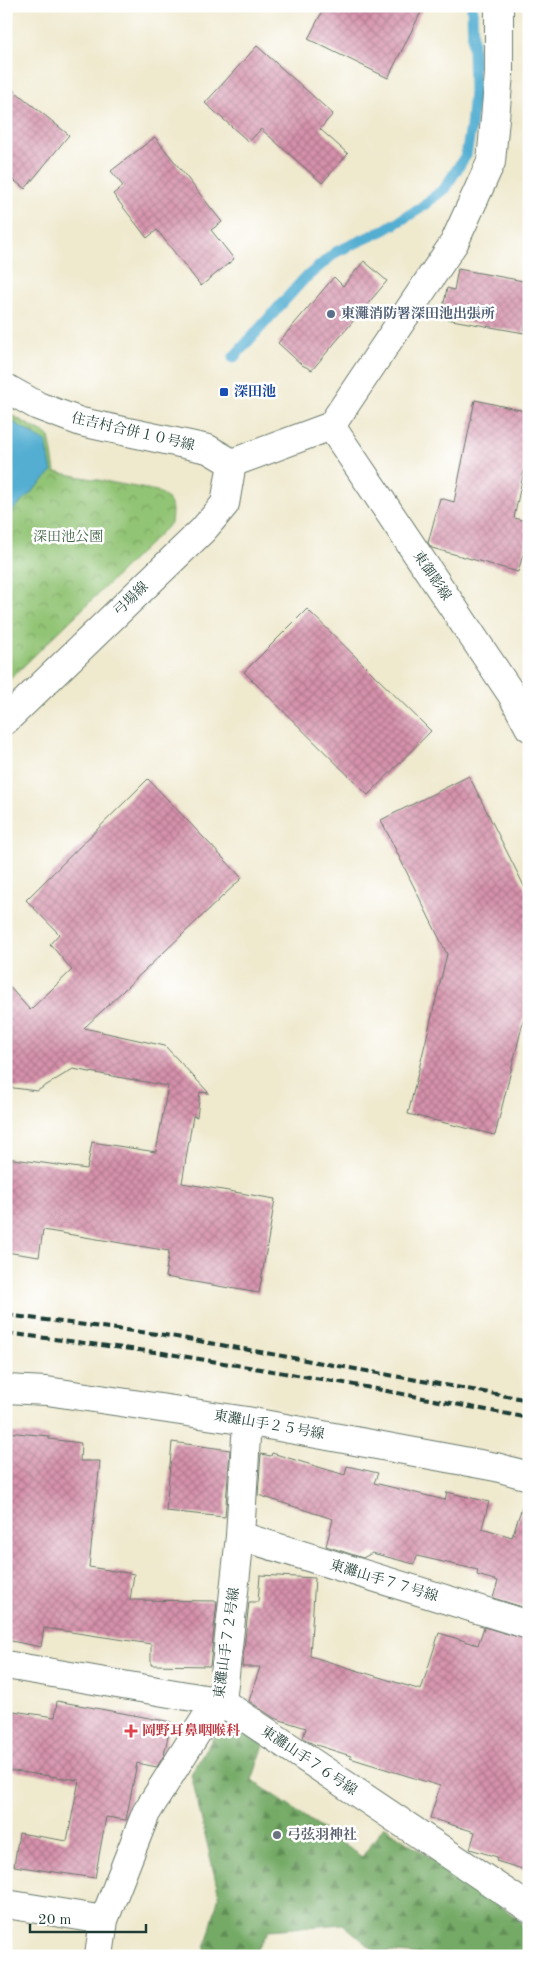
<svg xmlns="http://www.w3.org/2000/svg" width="535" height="1962" viewBox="0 0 535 1962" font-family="'Old Standard TT','Noto Serif JP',serif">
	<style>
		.forest { fill: url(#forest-firs); stroke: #4a744d }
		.park { fill: url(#park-crowns); stroke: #588054 }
		.water { fill: #53aed1; stroke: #397682 }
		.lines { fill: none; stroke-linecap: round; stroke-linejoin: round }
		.stream { stroke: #53aed1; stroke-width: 11 }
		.building { fill: url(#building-cross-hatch) }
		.minor-casing { stroke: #68796a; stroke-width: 30 }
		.minor { stroke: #fff; stroke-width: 28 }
		.rail { stroke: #1f3d34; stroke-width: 4; stroke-dasharray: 8 4; stroke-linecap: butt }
		.service-dot { fill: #5c6f8a; stroke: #fff; stroke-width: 2 }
		.transit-dot { fill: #1a4fb4; stroke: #fff; stroke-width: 2 }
		.health-dot { fill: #e0444e; stroke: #fff; stroke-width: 2 }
		.worship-dot { fill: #6b7280; stroke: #fff; stroke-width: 2 }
		.labels { text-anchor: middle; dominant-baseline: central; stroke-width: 5; stroke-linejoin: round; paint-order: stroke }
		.service-label { font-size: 14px; font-weight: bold; fill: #4e5e75; stroke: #fff; text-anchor: start }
		.transit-label { font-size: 14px; font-weight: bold; fill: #164399; stroke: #fff; text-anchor: start }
		.street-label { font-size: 14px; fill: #1f3d34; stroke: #fff }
		.park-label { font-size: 14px; fill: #426647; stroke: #fff }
		.health-label { font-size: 14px; font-weight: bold; fill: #be3a42; stroke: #fff; text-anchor: start }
		.worship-label { font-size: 14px; font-weight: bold; fill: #5b616d; stroke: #fff; text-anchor: start }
	</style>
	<defs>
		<pattern id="forest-firs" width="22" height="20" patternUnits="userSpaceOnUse" patternTransform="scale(1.25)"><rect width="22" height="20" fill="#75aa66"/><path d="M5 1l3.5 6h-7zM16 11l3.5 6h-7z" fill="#5f8c55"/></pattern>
		<pattern id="park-crowns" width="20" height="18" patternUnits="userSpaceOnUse" patternTransform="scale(1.25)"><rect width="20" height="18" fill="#92c474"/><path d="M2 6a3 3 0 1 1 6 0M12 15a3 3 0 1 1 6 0" fill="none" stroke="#77a060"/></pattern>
		<pattern id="building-cross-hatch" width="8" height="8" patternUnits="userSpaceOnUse" patternTransform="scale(1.25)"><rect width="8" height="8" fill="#d691ab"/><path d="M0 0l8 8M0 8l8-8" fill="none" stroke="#ad788c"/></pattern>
	</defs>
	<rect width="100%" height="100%" fill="#fff"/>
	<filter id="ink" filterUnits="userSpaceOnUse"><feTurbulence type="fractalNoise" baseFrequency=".02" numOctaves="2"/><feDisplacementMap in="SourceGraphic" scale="10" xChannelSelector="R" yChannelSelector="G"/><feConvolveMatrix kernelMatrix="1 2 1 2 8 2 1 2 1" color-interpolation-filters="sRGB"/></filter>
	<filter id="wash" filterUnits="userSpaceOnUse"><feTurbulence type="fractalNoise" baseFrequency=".0096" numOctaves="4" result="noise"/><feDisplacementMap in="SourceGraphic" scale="20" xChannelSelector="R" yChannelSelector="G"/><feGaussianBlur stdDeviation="1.12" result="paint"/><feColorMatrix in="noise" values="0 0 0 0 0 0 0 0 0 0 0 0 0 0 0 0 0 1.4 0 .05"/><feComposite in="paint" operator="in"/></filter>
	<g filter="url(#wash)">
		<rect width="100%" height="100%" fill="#efe9ce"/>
		<!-- forest -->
		<path class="forest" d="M225,1718L264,1745L252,1780L362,1857L384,1826L519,1919L529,1941V1956H431L375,1951L343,1924L269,1930L254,1956H214L205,1949L219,1895L191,1774Z"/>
		<!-- park -->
		<path class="park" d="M6,412L49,436L55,472L157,491C173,501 173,505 171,523L6,683Z"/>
		<!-- water -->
		<path class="water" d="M6,418L46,442L52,472L6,517Z"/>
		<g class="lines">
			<!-- stream -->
			<path class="stream" d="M233,358L303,280L336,252L384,230L419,209L445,188L466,155L471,127L474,92L472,6"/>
		</g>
		<g id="blocks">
			<!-- building -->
			<path class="building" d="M325,6H424L388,78L308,39Z
				M257,46L333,114L320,129L348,154L322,183L261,129L249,142L205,103Z
				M6,84L69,135L25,189L6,174Z
				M155,137L222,222L211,230L234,259L201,286L157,230L147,238L113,194L123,186L111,171Z
				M364,261L387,281L312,370L302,365L278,343L334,277L343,286Z
				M458,269L529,282V305L524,333L441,318L447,288L454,290Z
				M475,400L529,412V447L514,518L529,522V533L518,572L432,548L428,543L440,498L454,502Z
				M307,609L431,731L368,795L244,672Z
				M469,776L529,896V998L495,1135L408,1114L447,954L381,820Z
				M148,779L242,878L84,1028L165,1046L209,1093L200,1092L197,1117L193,1116L182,1183L275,1199L259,1293L165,1277L169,1251L43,1230L39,1257L6,1252V1158L87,1169L92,1142L156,1152L168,1086L73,1069L37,1091L6,1087V983L30,1010L72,970L50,944L59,934L26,900Z
				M6,1432L49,1436V1439L81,1443L80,1461H100L89,1567L134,1574L130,1600L217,1601L210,1666L151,1665V1644L44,1628L41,1647L6,1640Z
				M172,1442L230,1450L225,1517L166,1511Z
				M272,1453L345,1475L347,1466L378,1473L374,1483L445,1500L447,1492L489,1502L482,1528L512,1537L522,1507L529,1508V1609L493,1598L498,1581L477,1575L478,1570L417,1556L414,1564L372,1553L363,1558L326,1546L333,1519L258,1495L261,1454L271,1456Z
				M260,1575L315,1578L310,1656L421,1690L439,1633L478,1645L484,1627L529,1640V1871L496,1861L497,1857L470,1849L475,1832L430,1818L440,1786L350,1758L351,1756L313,1744L303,1738L306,1728L274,1718L249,1701L260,1667H242L249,1602H258Z
				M57,1701L171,1722L164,1755L157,1767L137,1763L126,1820L106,1817L95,1878L14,1866L19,1833L67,1841L79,1780L6,1770V1710L55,1717Z"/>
		</g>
	</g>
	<g filter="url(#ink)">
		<use href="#blocks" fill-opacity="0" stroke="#68796a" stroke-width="1"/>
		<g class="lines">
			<defs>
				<path id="minor" d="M6,388L38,406L81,422L208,449L232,463
					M331,426L512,695L529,727
					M232,463L331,426L454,243L491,162L499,74V6
					M6,720L203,530L225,504L232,463
					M6,1389L47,1391L247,1421L496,1467L529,1476
					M240,1536L529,1625
					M6,1665L222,1702L529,1908
					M6,1904L104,1920
					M99,1956L104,1920L146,1813L204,1721L222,1702L240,1536L247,1421"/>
			</defs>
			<!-- minor casing -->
			<use href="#minor" class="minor-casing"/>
			<!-- minor -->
			<use href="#minor" class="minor"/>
			<!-- rail -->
			<path class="rail" d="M6,1315L165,1335L529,1400
				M6,1333L163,1353L339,1382L529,1418"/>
		</g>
	</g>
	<!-- markers -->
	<circle class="service-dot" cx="331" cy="314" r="5"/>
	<rect class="transit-dot" x="219" y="387" width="10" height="10" rx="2.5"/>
	<path class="health-dot" d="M128.5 1723.5h5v5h5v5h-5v5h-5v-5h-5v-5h5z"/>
	<circle class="worship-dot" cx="277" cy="1835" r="5"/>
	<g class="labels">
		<!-- service labels -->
		<g class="service-label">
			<text x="341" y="314">東灘消防署深田池出張所</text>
		</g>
		<!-- transit labels -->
		<g class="transit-label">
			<text x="234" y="392">深田池</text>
		</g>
		<!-- street labels -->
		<g class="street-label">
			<text transform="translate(133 432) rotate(13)">住吉村合併１０号線</text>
			<text transform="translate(432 576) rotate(56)">東御影線</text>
			<text transform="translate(131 599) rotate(-44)">弓場線</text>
			<text transform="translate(269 1425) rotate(10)">東灘山手２５号線</text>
			<text transform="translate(384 1581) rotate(17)">東灘山手７７号線</text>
			<text transform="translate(227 1643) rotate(-82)">東灘山手７２号線</text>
			<text transform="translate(309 1761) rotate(34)">東灘山手７６号線</text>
		</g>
		<!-- park labels -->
		<g class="park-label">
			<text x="68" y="537">深田池公園</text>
		</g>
		<!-- health labels -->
		<g class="health-label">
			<text x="142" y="1731">岡野耳鼻咽喉科</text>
		</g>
		<!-- worship labels -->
		<g class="worship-label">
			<text x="287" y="1835">弓弦羽神社</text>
		</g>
	</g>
	<!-- margin -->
	<rect width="535" height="1962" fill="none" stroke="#fff" stroke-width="25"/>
	<!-- scale -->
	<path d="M30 1924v8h116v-8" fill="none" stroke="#1f3d34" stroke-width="2.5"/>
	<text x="38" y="1924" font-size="15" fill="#1f3d34" stroke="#ffffff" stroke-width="4" paint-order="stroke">20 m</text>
</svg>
